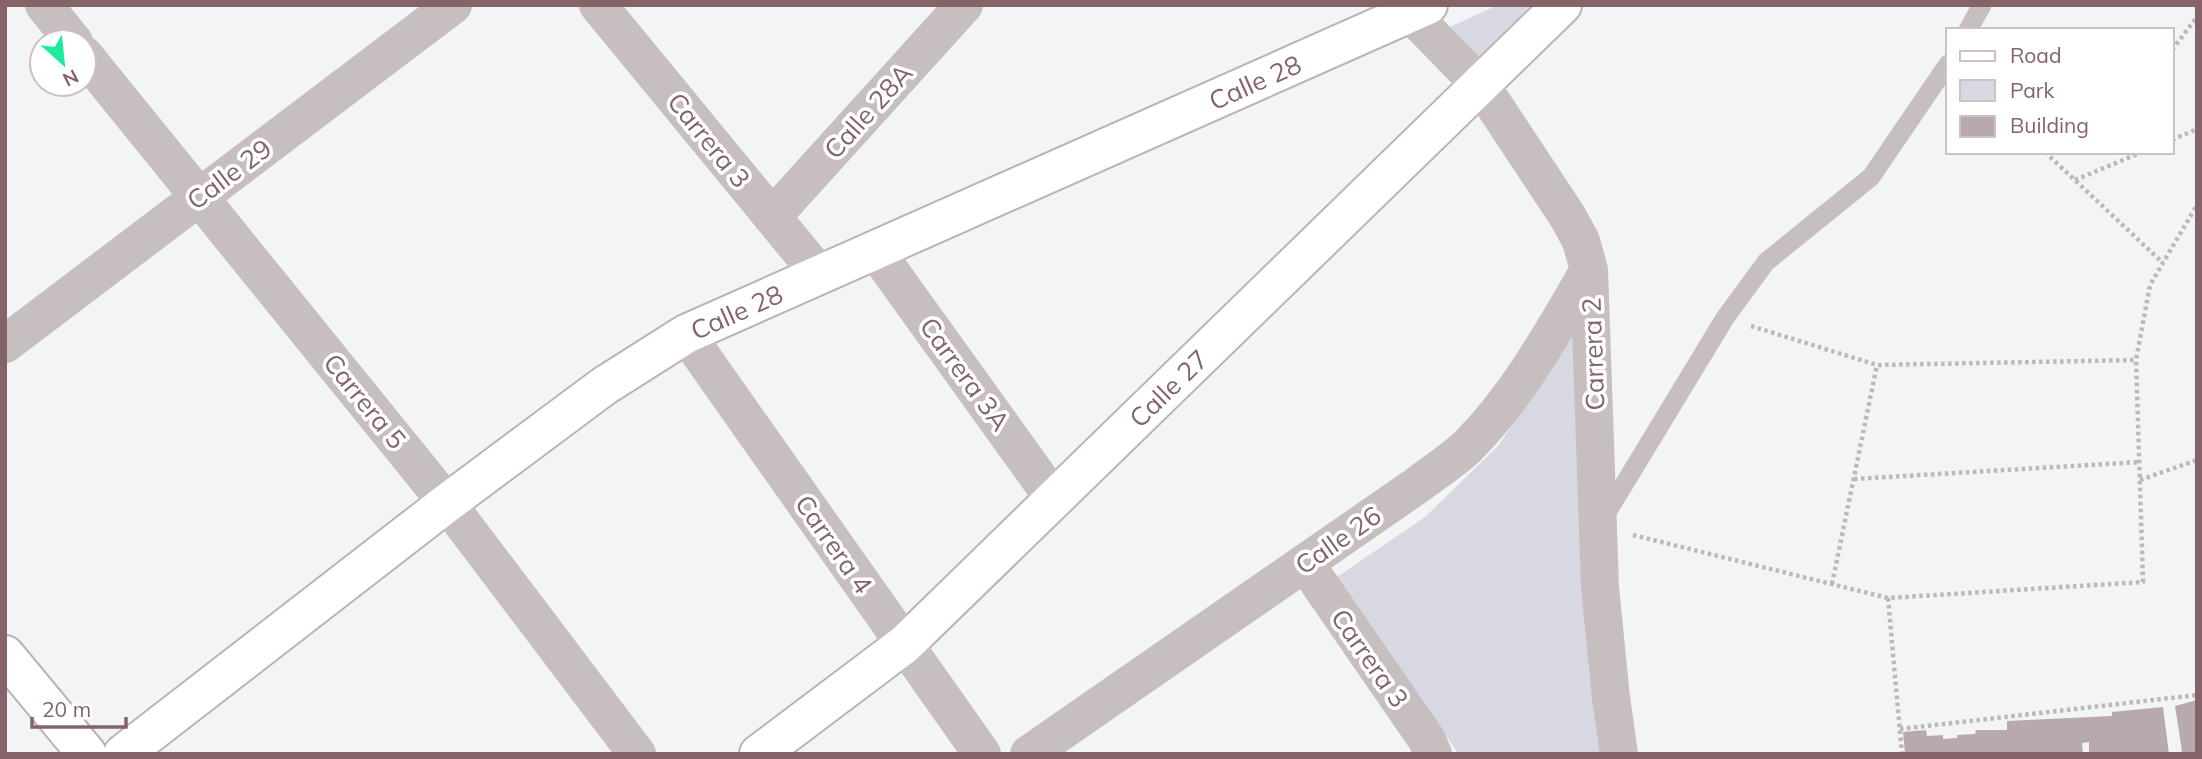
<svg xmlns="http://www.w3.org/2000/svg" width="2202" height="759" viewBox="0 0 2202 759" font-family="Mulish,sans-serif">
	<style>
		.green { fill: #d8d8e2 }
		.building { fill: #b8a9ac }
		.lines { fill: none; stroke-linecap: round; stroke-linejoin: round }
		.secondary-casing { stroke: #bdb3b4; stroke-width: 42 }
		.path { stroke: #beb8b9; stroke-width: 4.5; stroke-dasharray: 3.5 3.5; stroke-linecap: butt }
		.lane { stroke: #c7bec0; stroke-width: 19 }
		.street { stroke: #c7bec0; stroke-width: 38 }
		.secondary { stroke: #fff; stroke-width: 38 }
		.labels { text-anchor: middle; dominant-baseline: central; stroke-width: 7; stroke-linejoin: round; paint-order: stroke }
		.street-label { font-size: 26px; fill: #846369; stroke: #fff }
	</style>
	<rect width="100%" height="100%" fill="#f2f4f6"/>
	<!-- green -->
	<path class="green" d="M1498,5H1531L1482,60L1450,27Z
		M1580,325L1605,754H1457L1456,750L1337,577L1425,517L1498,446Z"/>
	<!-- building -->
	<path class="building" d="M2197,700V754H2177L2182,751L2175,706Z
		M2163,707L2169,754H2089V742L2082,743L2083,754H1905L1903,732L1926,730L1927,736L1943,735V739L1957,738V735L1975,734L1976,730H2007V721L2112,716V712Z"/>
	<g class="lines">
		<defs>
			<g id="secondary">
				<path d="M5,655L87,754"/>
				<path id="s1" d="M123,754L447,503L604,386L686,334L1428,5"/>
				<path id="s2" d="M759,754L905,644L1562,5"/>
			</g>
		</defs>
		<!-- secondary casing -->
		<use href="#secondary" class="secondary-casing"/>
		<!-- path -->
		<path class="path" d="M2172,50L2197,17
			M2172,140L2197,129
			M2045,152L2163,263
			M2075,180L2142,152
			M1751,326L1877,365L2136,360
			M1854,479L2140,462
			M2140,480L2197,460
			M1633,535L1888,598L2143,582L2136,360L2150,285L2197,205
			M1832,584L1877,365
			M1888,598L1902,754
			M1900,729L2197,695"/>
		<!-- lane -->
		<path class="lane" d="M1968,30L1982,5
			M1603,519L1725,318L1766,262L1871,177L1948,64"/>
		<!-- street -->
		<path class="street" d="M44,5L74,42
			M598,5L820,275
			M1410,13L1482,87L1568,217L1581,241L1589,270L1600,587L1611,698L1619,754
			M84,55L447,503L637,754
			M772,217L964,5
			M875,250L1054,499
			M686,334L982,754
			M5,344L453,5
			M1305,563L1427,740L1433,754
			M1029,754L1416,486C1433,473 1452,461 1467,447C1518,396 1553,332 1589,270"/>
		<!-- secondary -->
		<use href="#secondary" class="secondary"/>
	</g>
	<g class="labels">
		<!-- street labels -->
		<g class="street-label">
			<text stroke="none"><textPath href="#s1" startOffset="1325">Calle 28</textPath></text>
			<text transform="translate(868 111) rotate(-48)">Calle 28A</text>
			<text transform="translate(709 140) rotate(51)">Carrera 3</text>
			<text transform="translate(229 174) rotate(-37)">Calle 29</text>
			<text stroke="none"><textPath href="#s1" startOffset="758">Calle 28</textPath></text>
			<text transform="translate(1593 354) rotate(-92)">Carrera 2</text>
			<text transform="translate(965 374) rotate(54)">Carrera 3A</text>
			<text stroke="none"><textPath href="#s2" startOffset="550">Calle 27</textPath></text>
			<text transform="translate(365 401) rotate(51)">Carrera 5</text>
			<text transform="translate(1338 540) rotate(-35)">Calle 26</text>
			<text transform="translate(834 544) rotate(55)">Carrera 4</text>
			<text transform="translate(1370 658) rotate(55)">Carrera 3</text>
		</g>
	</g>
	<!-- border -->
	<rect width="2202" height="759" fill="none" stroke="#846369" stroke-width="14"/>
	<!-- legend -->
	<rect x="1946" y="28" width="228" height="126" fill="#ffffff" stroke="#cec1c3" stroke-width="2"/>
	<rect x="1960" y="51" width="35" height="10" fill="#ffffff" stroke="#cec1c3" stroke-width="2"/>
	<text x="2010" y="63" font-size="21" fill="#846369">Road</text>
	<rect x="1960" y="80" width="35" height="21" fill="#d8d8e2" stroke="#cec1c3" stroke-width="2"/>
	<text x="2010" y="98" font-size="21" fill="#846369">Park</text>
	<rect x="1960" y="116" width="35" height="21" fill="#b8a9ac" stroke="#cec1c3" stroke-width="2"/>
	<text x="2010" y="133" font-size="21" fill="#846369">Building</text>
	<!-- north arrow -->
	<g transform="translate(63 63) rotate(153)"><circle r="33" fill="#ffffff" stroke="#cec1c3" stroke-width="2"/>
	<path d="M0-5L12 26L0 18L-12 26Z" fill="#1eea9e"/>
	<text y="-10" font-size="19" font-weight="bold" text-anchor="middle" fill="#846369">N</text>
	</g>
	<!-- scale -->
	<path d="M32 717v10h94v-10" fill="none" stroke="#846369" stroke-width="3.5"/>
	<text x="42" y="717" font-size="21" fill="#846369" stroke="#ffffff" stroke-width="5" paint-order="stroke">20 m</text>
</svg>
